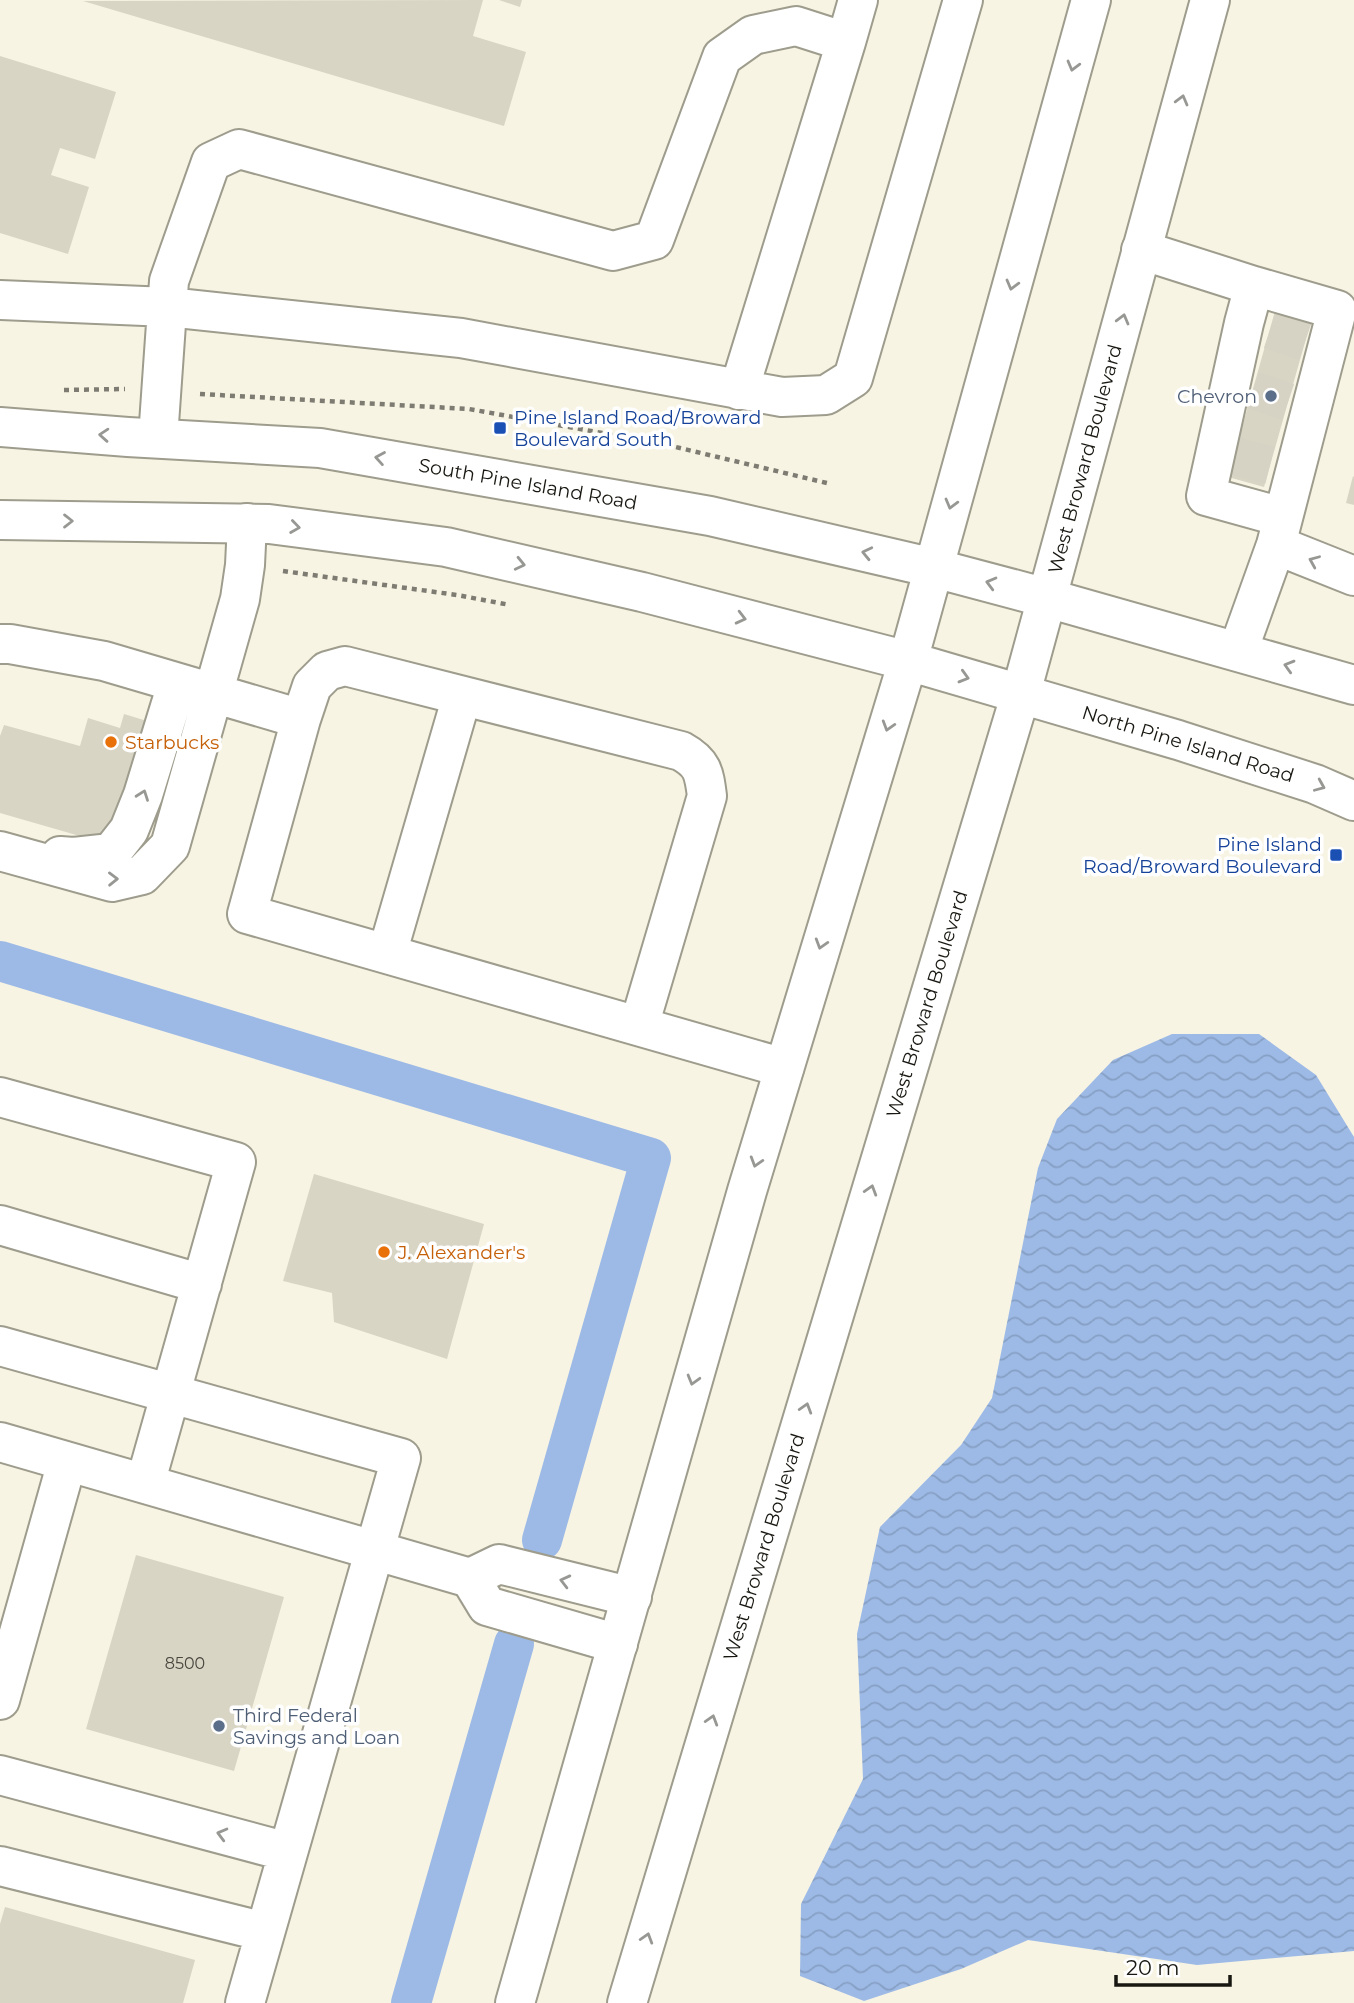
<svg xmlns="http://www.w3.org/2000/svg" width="1354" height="2003" viewBox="0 0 1354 2003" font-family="Montserrat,sans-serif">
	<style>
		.water { fill: url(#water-waves) }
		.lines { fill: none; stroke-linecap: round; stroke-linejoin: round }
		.canal { stroke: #9dbae6; stroke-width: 40 }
		.building { fill: #d8d5c5 }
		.minor-tunnel { stroke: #d6d3c4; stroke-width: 38; stroke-dasharray: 38 19; stroke-linecap: butt }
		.minor-casing { stroke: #9e9c8c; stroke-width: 42 }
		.major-casing { stroke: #9e9c8c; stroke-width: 42 }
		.path { stroke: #7e7c72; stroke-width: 4.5; stroke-dasharray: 5 5; stroke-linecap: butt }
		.minor { stroke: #fff; stroke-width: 38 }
		.major { stroke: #fff; stroke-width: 38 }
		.oneway { stroke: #979794 }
		.service-dot { fill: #5c6f8a; stroke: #fff; stroke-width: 2.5 }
		.transit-dot { fill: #1a4fb4; stroke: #fff; stroke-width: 2.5 }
		.food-dot { fill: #e8710a; stroke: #fff; stroke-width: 2.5 }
		.labels { text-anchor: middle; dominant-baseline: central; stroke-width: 7; stroke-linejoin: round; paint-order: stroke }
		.number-label { font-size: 16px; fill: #48463e }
		.service-label { font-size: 19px; fill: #4e5e75; stroke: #fff; text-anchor: end }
		.transit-label { font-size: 19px; fill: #164399; stroke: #fff; text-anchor: start }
		.street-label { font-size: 19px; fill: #181711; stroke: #fff }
		.food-label { font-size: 19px; fill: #c56008; stroke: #fff; text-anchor: start }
	</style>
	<defs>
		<pattern id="water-waves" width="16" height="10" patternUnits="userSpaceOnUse" patternTransform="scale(1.75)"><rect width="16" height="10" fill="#9dbae6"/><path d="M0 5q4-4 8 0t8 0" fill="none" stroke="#869fc4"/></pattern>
	</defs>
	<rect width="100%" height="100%" fill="#f7f4e4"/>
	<!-- water -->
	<path class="water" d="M1172,1034H1259L1316,1075L1354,1137V1951L1197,1965L1028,1940L961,1969L864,2001L800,1976L801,1904L863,1779L857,1634L880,1527L961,1445L992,1398L1038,1168L1057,1119L1113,1060Z"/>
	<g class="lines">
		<!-- canal -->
		<path class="canal" d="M0,961L651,1158L542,1540
			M411,2003L514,1644"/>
	</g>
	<!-- building -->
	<path class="building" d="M483,0L473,36L526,52L504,126L83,1Z
		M499,0H522L520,7Z
		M0,56L116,92L95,159L60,148L51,175L89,187L68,254L0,233Z
		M1275,311L1311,321L1264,487L1228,477Z
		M1353,476L1354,477V505L1346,503Z
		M124,714L147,721L111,845L0,813V736L4,725L80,746L88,718L120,728Z
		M314,1174L484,1224L447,1359L334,1322L332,1293L283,1281Z
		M136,1555L284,1597L234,1771L86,1729Z
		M5,1907L195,1960L183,2003H0V1924Z"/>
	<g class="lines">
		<!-- minor-tunnel -->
		<path class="minor-tunnel" d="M1270,330L1305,342
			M1253,390L1288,402
			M1234,456L1270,465"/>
		<defs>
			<path id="minor" d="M1141,250L1254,286L1337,310L1276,545L1238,651
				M1254,286L1244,323L1206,496L1282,517
				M0,300L168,307L461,338L782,397L826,395L853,378L963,0
				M739,390L846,42
				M158,438L169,281L211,162L239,149L613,251L654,240L722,57L753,35L796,26L846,42L858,0
				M1276,545L1354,576
				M0,644H10L104,661L301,719L312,686L327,671L345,666L681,751C703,763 704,773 707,796L639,1026
				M301,719L247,914L784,1068
				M0,851L112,882L142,875L170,846L240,599L245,565L247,523
				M60,856L74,857L111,853L129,830L143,795L177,684
				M387,954L462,696
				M0,1097L236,1162L145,1484
				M0,1225L202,1284
				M0,1346L401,1458L245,2003
				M0,1442L470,1578L487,1606L618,1644
				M470,1578L499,1564L632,1597
				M0,1700L67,1462
				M0,1775L288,1852
				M0,1866L265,1932"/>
			<path id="major" d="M0,427L128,437L320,448L710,516L934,568L1047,598L1354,685
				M0,520L269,524L446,547L642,592L908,661L1178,740L1315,784L1354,801
				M515,2003L747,1191L908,661L1091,0
				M627,2003L1021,693L1210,0"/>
		</defs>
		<!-- minor casing -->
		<use href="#minor" class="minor-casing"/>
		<!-- major casing -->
		<use href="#major" class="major-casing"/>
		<!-- path -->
		<path class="path" d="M64,390L125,389
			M200,394L469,409L663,444L831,484
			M283,571L457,595L510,605"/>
		<!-- minor -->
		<use href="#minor" class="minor"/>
		<!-- major -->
		<use href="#major" class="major"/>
	</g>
	<!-- one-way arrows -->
	<defs><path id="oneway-chevron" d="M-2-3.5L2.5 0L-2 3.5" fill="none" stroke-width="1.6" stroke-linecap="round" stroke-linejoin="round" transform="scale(1.75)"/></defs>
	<g class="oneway">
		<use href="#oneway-chevron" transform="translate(1073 66) rotate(105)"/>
		<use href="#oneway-chevron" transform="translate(1182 100) rotate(-75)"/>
		<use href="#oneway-chevron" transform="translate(1012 285) rotate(105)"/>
		<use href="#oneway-chevron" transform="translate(1123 319) rotate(-75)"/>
		<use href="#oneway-chevron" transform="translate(104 435) rotate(-176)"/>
		<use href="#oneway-chevron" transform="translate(380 458) rotate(-170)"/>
		<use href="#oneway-chevron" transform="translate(951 504) rotate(105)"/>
		<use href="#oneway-chevron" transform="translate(68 521)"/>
		<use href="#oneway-chevron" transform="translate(295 527) rotate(8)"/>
		<use href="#oneway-chevron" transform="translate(867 553) rotate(-167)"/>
		<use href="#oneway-chevron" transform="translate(1314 561) rotate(-157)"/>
		<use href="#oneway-chevron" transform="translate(520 564) rotate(13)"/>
		<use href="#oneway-chevron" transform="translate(991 583) rotate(-165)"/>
		<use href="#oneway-chevron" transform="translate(741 618) rotate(14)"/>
		<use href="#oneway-chevron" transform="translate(1289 666) rotate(-164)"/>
		<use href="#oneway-chevron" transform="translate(964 677) rotate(16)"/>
		<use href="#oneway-chevron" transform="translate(888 726) rotate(107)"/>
		<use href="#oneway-chevron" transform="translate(1320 786) rotate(23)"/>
		<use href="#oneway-chevron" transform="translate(143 795) rotate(-70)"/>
		<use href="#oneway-chevron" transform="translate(113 879) rotate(-1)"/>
		<use href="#oneway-chevron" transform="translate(821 944) rotate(107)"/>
		<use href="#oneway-chevron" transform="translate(756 1162) rotate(107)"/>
		<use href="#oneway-chevron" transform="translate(871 1190) rotate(-73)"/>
		<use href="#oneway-chevron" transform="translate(693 1380) rotate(106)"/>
		<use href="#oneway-chevron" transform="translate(806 1408) rotate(-73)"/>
		<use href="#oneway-chevron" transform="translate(565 1581) rotate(-166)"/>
		<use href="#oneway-chevron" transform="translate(712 1720) rotate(-73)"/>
		<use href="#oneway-chevron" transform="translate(222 1834) rotate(-165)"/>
		<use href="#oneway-chevron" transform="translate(647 1938) rotate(-73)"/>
	</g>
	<!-- markers -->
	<g class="service-dot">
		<circle cx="1271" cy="396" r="7"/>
		<circle cx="219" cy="1726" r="7"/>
	</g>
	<g class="transit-dot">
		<rect x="493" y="421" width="14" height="14" rx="3.5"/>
		<rect x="1329" y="848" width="14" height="14" rx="3.5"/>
	</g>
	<g class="food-dot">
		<circle cx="111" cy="742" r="7"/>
		<circle cx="384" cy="1252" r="7"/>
	</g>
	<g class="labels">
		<!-- number labels -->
		<g class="number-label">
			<text x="185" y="1663">8500</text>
		</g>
		<!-- service labels -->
		<g class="service-label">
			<text x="1257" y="396">Chevron</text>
			<text x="233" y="1715" text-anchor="start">Third Federal<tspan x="233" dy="22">Savings and Loan</tspan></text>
		</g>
		<!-- transit labels -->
		<g class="transit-label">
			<text x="514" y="417">Pine Island Road/Broward<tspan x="514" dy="22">Boulevard South</tspan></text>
			<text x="1322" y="844" text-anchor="end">Pine Island<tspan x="1322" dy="22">Road/Broward Boulevard</tspan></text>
		</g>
		<!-- street labels -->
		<g class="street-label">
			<text transform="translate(1085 459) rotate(-75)">West Broward Boulevard</text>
			<text transform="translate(528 484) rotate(10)">South Pine Island Road</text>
			<text transform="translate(1188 744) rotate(17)">North Pine Island Road</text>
			<text transform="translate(927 1004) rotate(-73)">West Broward Boulevard</text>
			<text transform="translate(764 1547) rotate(-73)">West Broward Boulevard</text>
		</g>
		<!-- food labels -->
		<g class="food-label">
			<text x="125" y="742">Starbucks</text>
			<text x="398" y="1252">J. Alexander's</text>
		</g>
	</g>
	<!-- scale -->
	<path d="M1116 1975v10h114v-10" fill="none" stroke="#181711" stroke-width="3.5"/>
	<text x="1126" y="1975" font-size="21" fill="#181711" stroke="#ffffff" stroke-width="5" paint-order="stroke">20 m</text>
</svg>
